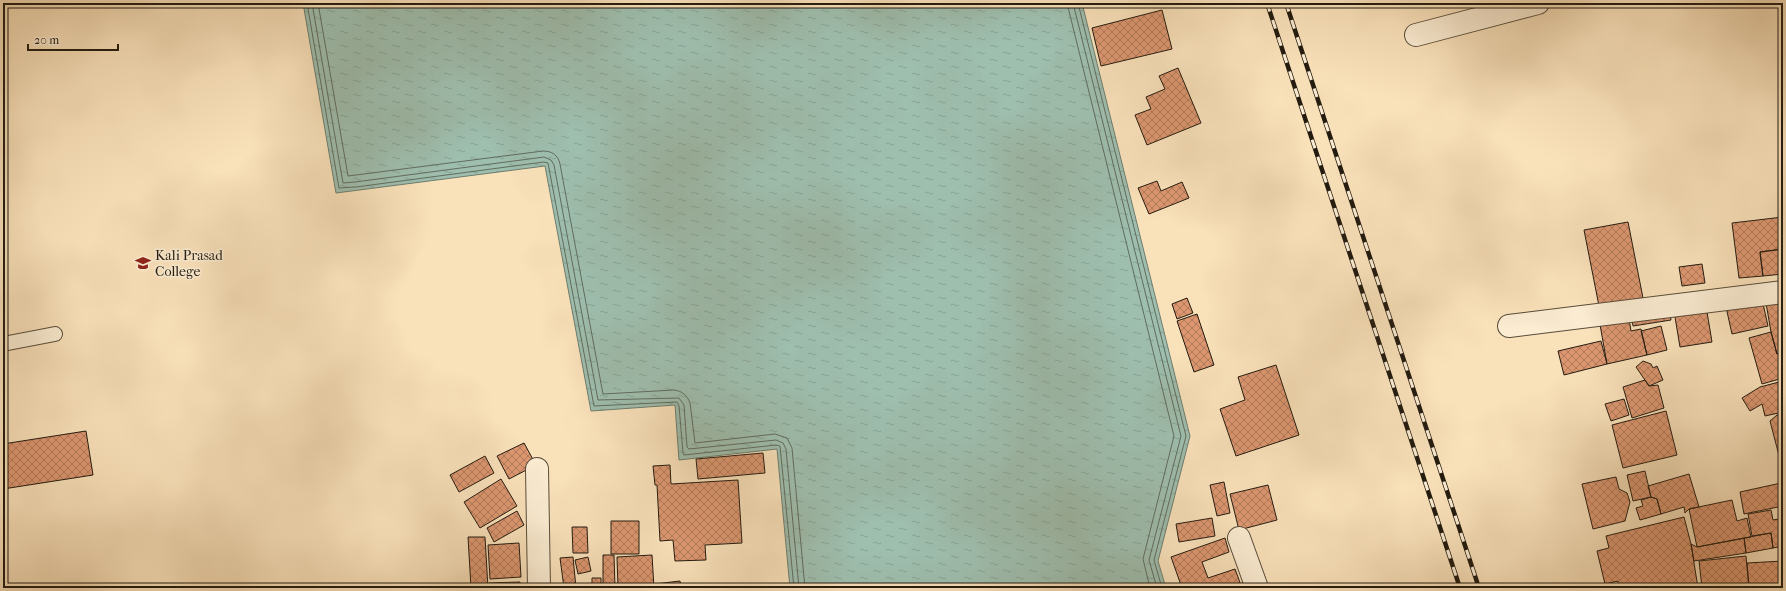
<svg xmlns="http://www.w3.org/2000/svg" width="1786" height="591" viewBox="0 0 1786 591" font-family="'IM FELL French Canon',serif">
	<style>
		.water { fill: url(#water-ripples); stroke: #6d7d6f }
		.lines { fill: none; stroke-linecap: round; stroke-linejoin: round }
		.shore { stroke: #606c5f; stroke-width: 1 }
		.building { fill: url(#building-cross-hatch); stroke: #231b10 }
		.lane-casing { stroke: #584c3a; stroke-width: 16 }
		.street-casing { stroke: #584c3a; stroke-width: 24 }
		.lane { stroke: #fbecd2; stroke-width: 14 }
		.street { stroke: #fbecd2; stroke-width: 22 }
		.rail-casing { stroke: #231b10; stroke-width: 4.5 }
		.rail { stroke: #fbecd2; stroke-width: 3; stroke-dasharray: 9; stroke-linecap: butt }
		.labels { text-anchor: middle; dominant-baseline: central; stroke-width: 3; stroke-linejoin: round; paint-order: stroke }
		.poi-label { font-size: 14px; fill: #231b10; stroke: #fbecd2; text-anchor: start }
	</style>
	<defs>
		<pattern id="water-ripples" width="26" height="14" patternUnits="userSpaceOnUse"><rect width="26" height="14" fill="#9ebeae"/><path d="M2 4q2-2 4 0t4 0M15 11q2-2 4 0t4 0" fill="none" stroke="#88a395"/></pattern>
		<pattern id="building-cross-hatch" width="8" height="8" patternUnits="userSpaceOnUse"><rect width="8" height="8" fill="#dc9770"/><path d="M0 0l8 8M0 8l8-8" fill="none" stroke="#b27a5b"/></pattern>
	</defs>
	<rect width="100%" height="100%" fill="#f9e1ba"/>
	<filter id="stains"><feTurbulence type="fractalNoise" baseFrequency=".005" numOctaves="4"/><feColorMatrix values="0 0 0 0 .2 0 0 0 0 .09 0 0 0 0 .02 0 0 0 .5 -.17"/></filter>
	<radialGradient id="worn" r=".72"><stop offset=".6" stop-color="#630" stop-opacity="0"/><stop offset="1" stop-color="#630" stop-opacity=".3"/></radialGradient>
	<!-- water -->
	<path class="water" d="M303,3H1082L1190,436L1158,561L1166,588H790L777,449L679,460L675,405L591,411L545,166L336,193Z"/>
	<g class="lines">
		<!-- shore -->
		<path class="shore" d="M307,3L339,188L356,187L544,162L548,163L594,406L677,402L679,406L683,453L684,455L776,445L780,446L794,588
			M312,3L343,183L355,182L544,157L551,160L554,165L598,400L679,398L684,405L687,447L689,449L776,440L783,443L786,449L799,588
			M318,3L348,176L543,151C552,151 558,155 560,164L603,394L674,390C682,391 687,395 690,403L695,443L775,434L787,438L792,448L805,588
			M1067,3L1174,436L1143,559L1150,588
			M1073,3L1181,436L1149,560L1157,588
			M1078,3L1186,436L1154,560L1162,588"/>
	</g>
	<!-- building -->
	<path class="building" d="M151,3H181L151,7Z
		M1162,10L1172,49L1101,66L1092,28Z
		M1178,68L1201,123L1147,145L1135,115L1151,109L1146,97L1165,89L1159,76Z
		M1157,181L1161,191L1182,182L1189,198L1149,214L1138,188Z
		M1783,217V249L1760,252L1763,276L1739,278L1732,223Z
		M1628,222L1643,298L1599,306L1584,230Z
		M1783,249V274L1763,276L1760,252Z
		M1702,264L1705,283L1682,286L1679,267Z
		M1187,298L1193,313L1177,319L1172,304Z
		M1762,299L1768,326L1732,334L1726,307Z
		M1783,299V352L1777,354L1771,332L1766,303Z
		M1706,306L1712,342L1680,347L1674,311Z
		M1669,308L1671,320L1633,326L1631,313Z
		M1628,313L1631,331L1641,329L1647,355L1607,364L1599,319Z
		M1197,314L1214,365L1194,372L1177,321Z
		M1661,326L1667,350L1647,355L1641,331Z
		M1771,332L1777,354L1783,352V378L1762,384L1749,338Z
		M1601,341L1607,364L1564,375L1558,351Z
		M1643,361L1651,364L1653,368L1657,366L1663,380L1649,386L1636,367Z
		M1276,365L1299,435L1236,456L1220,409L1245,400L1238,377Z
		M1645,380L1649,386L1658,385L1664,408L1632,418L1623,387Z
		M1783,381V412L1765,416L1762,404L1750,411L1742,398L1760,387Z
		M1624,399L1629,415L1611,421L1605,404Z
		M1666,411L1677,455L1623,468L1612,425Z
		M1783,414V471L1770,421L1777,415Z
		M86,431L93,475L3,489V444Z
		M524,443L536,465L509,479L497,456Z
		M763,453L765,473L698,479L696,459Z
		M485,456L494,473L459,492L450,475Z
		M670,465L671,484L738,480L742,543L705,545L706,560L675,561L673,540L660,541L657,485H655L653,466Z
		M1645,471L1651,497L1633,501L1627,475Z
		M1689,474L1699,507L1689,509L1685,513L1684,507L1661,514L1657,499L1651,497L1648,486Z
		M1616,477L1619,489L1627,493L1630,502L1625,521L1593,529L1582,484Z
		M501,479L517,506L480,528L464,502Z
		M1224,482L1230,513L1217,516L1210,485Z
		M1781,483L1783,491V546L1773,548L1771,533L1752,536L1748,514L1771,510L1773,520L1779,519L1780,510L1778,507L1744,514L1740,492Z
		M1268,485L1277,520L1239,530L1230,494Z
		M1651,497L1657,499L1661,514L1640,520L1636,508L1643,506L1641,500Z
		M1732,500L1737,521L1747,518L1751,537L1697,547L1689,509Z
		M517,511L524,525L494,542L487,528Z
		M1684,517L1691,544L1698,588H1619L1618,581L1605,584L1597,551L1609,548L1606,536Z
		M1212,518L1215,536L1179,542L1176,524Z
		M611,521H639V554H611Z
		M572,527H587L588,553H573Z
		M1771,533L1773,548L1746,553L1744,538Z
		M468,537H485L488,588H471Z
		M1225,538L1229,552L1202,562L1208,578L1235,569L1242,588H1182L1171,557Z
		M1744,538L1746,553L1694,561L1691,544L1697,547Z
		M519,543L521,577L490,579L488,545Z
		M603,555H614L615,588H603Z
		M652,555L654,588H618L617,557Z
		M1746,556L1749,588H1702L1699,561Z
		M573,557L576,588H564L560,558Z
		M588,557L591,571L578,574L575,560Z
		M1783,561V588H1749L1747,563Z
		M592,578H601V588H592Z
		M680,581L681,588H655V584Z
		M520,582L521,588H490L489,583Z"/>
	<g class="lines">
		<defs>
			<path id="lane" d="M3,344L55,334"/>
			<path id="street" d="M1416,35L1538,3
				M1509,326L1783,292
				M537,469L539,588
				M1239,538L1257,588"/>
		</defs>
		<!-- lane casing -->
		<use href="#lane" class="lane-casing"/>
		<!-- street casing -->
		<use href="#street" class="street-casing"/>
		<!-- lane -->
		<use href="#lane" class="lane"/>
		<!-- street -->
		<use href="#street" class="street"/>
		<defs>
			<path id="rail" d="M1267,3L1460,588
				M1286,3L1479,588"/>
		</defs>
		<!-- rail casing -->
		<use href="#rail" class="rail-casing"/>
		<!-- rail -->
		<use href="#rail" class="rail"/>
	</g>
	<!-- icons -->
	<defs>
		<symbol id="university-bare" viewBox="-9 -9 18 18"><path d="M0-5L7-2L0 1L-7-2ZM-4 1L0 2.5L4 1V4Q0 6-4 4Z" fill="#8f2418" stroke="#fbecd2" stroke-width="2.5" paint-order="stroke"/></symbol>
	</defs>
	<g fill-rule="evenodd">
		<use href="#university-bare" x="132" y="252" width="22" height="22"/>
	</g>
	<g class="labels">
		<!-- poi labels -->
		<g class="poi-label">
			<text x="155" y="255">Kali Prasad<tspan x="155" dy="16">College</tspan></text>
		</g>
	</g>
	<!-- margin -->
	<rect width="1786" height="591" fill="none" stroke="#f9e1ba" stroke-width="16"/>
	<rect x="4" y="4" width="1778" height="583" fill="none" stroke="#231b10" stroke-width="2"/>
	<rect x="8" y="8" width="1770" height="575" fill="none" stroke="#231b10"/>
	<!-- scale -->
	<path d="M28 44v6h90v-6" fill="none" stroke="#231b10" stroke-width="2"/>
	<text x="34" y="44" font-size="12" fill="#231b10" stroke="#fbecd2" stroke-width="3" paint-order="stroke">20 m</text>
	<rect width="100%" height="100%" filter="url(#stains)"/>
	<rect width="100%" height="100%" fill="url(#worn)"/>
</svg>
